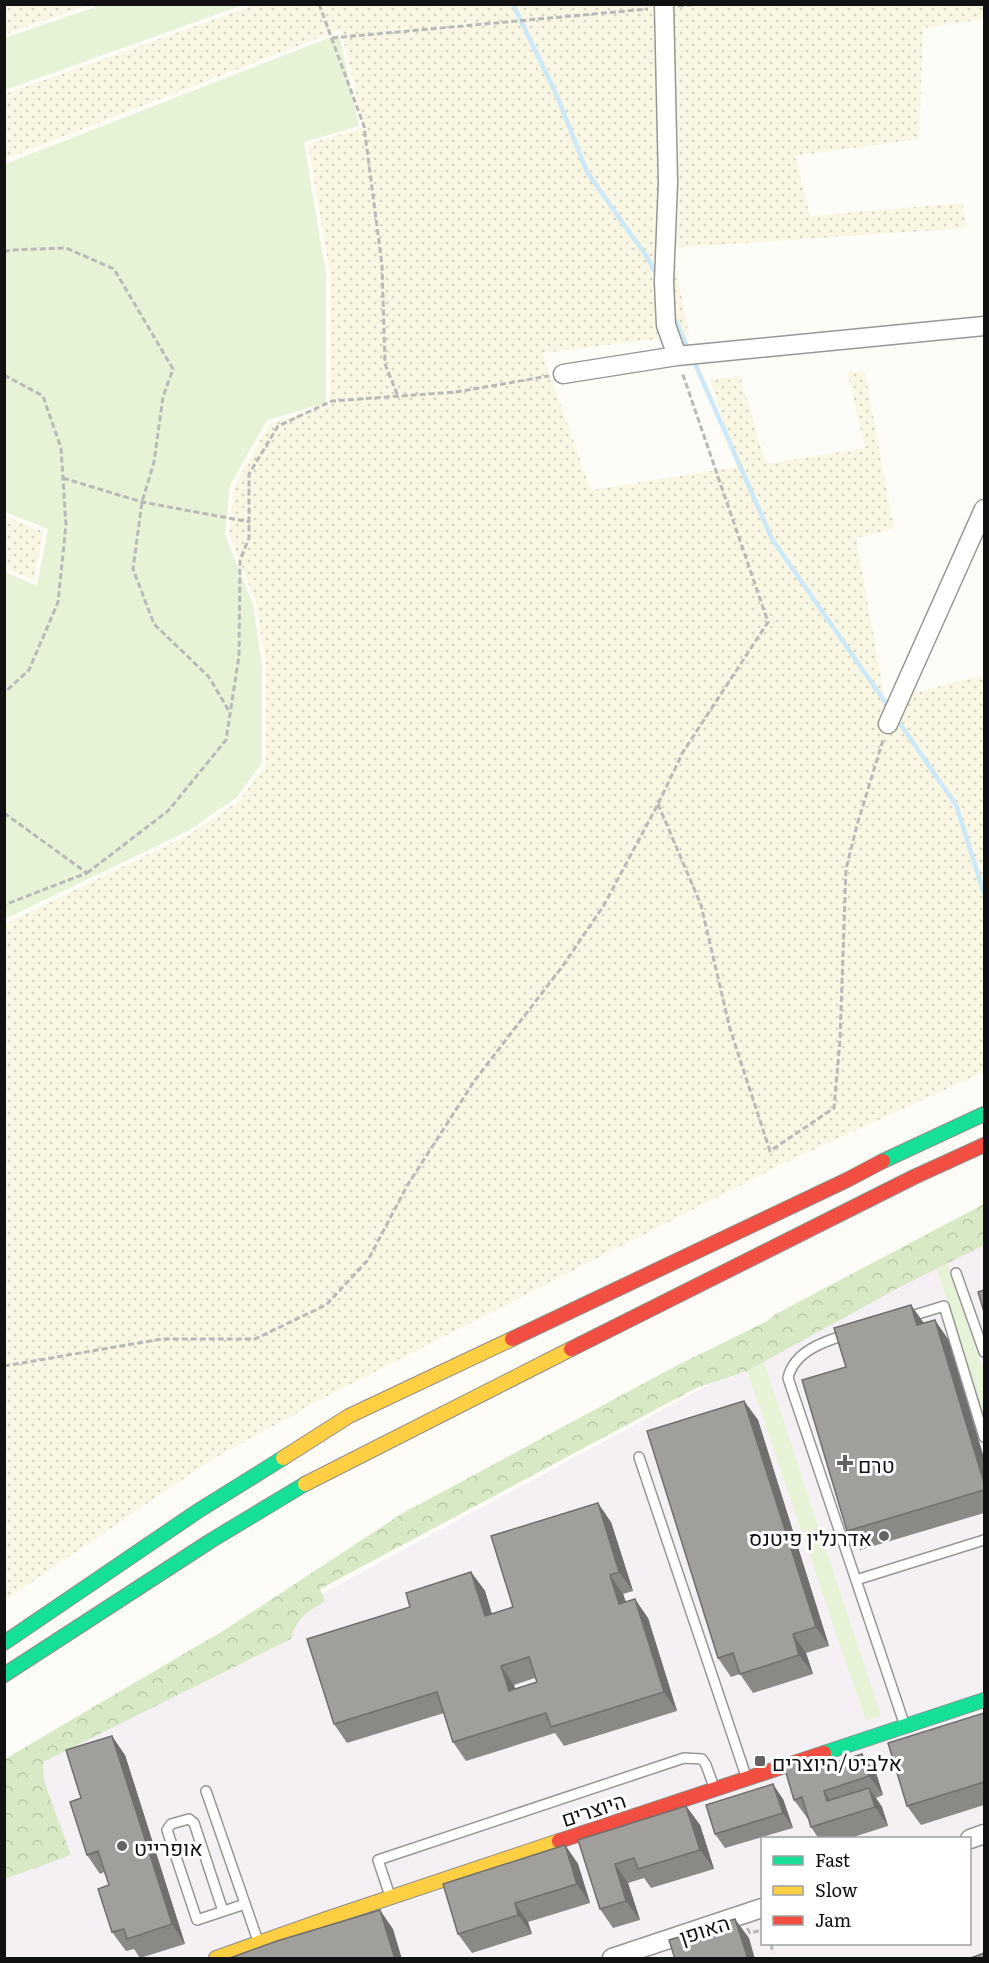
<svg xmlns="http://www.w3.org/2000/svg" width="989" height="1963" viewBox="0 0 989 1963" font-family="Literata,Heebo,serif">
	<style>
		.industrial { fill: #f5f0f3; fill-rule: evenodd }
		.farmland { fill: url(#farmland-dots) }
		.grass { fill: #e7f3d7 }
		.forest { fill: url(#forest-crowns) }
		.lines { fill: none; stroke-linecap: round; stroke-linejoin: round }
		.stream { stroke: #cde8f7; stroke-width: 4.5 }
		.lane-casing { stroke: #979795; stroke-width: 12 }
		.street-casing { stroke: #979795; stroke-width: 21 }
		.fast-casing { stroke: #8e8d8b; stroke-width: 16 }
		.slow-casing { stroke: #8e8d8b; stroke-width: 16 }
		.jam-casing { stroke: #8e8d8b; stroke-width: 16 }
		.path { stroke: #b9b9b8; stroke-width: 3; stroke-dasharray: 6 3; stroke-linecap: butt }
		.lane { stroke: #fffffe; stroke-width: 9 }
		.street { stroke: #fffffe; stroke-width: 18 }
		.fast { stroke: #16e098; stroke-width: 14 }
		.slow { stroke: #ffcf43; stroke-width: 14 }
		.jam { stroke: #f24e42; stroke-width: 14 }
		.wall { fill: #8a8986; fill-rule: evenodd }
		.shaded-wall { fill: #716f6d }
		.building { fill: #a19f9c; stroke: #716f6d; stroke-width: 1.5; fill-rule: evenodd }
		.poi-dot { fill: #646362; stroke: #fff; stroke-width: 2 }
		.labels { text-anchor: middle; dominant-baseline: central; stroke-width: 6; stroke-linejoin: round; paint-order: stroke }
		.poi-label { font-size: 21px; fill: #111; stroke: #fff; text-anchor: start }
		.street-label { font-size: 21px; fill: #111; stroke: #fff }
	</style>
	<defs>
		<pattern id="farmland-dots" width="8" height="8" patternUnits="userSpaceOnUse" patternTransform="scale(1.5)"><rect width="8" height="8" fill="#f9f7e4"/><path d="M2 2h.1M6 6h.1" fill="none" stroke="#d4d3c3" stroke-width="1.8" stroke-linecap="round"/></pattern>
		<pattern id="forest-crowns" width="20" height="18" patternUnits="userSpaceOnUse" patternTransform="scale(1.5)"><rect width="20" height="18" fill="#d8eac5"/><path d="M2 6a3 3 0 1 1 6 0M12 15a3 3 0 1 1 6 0" fill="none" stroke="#b8c8a8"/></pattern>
	</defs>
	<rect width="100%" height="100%" fill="#fdfcf7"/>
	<!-- industrial -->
	<path class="industrial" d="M984,1236V1958H5V1765ZM762,1838H970V1944H762Z"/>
	<!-- farmland -->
	<path class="farmland" d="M5,4H89V5L5,34Z
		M254,5H984V19L923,28L919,139L795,156L810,216L962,203L967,228L672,248L689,335L542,353L591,490L737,467L710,379L740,376L766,464L865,448L847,371L865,372L894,529L856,538L885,700L984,675V1072L786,1162L331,1394L213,1459L5,1600V924L190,834L239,801L266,764V665L256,603L229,534L234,487L270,423L330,406V273L308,144L364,128L341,29L5,159V94Z
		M5,516L43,531L34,580L5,568Z"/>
	<!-- grass -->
	<path class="grass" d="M101,5V4L243,5L5,90V38Z
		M339,34L359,126L304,142L326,274V403L267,420L230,485L225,535L253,604L262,666V763L236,798L188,831L5,919V572L37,586L48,529L5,512V164Z
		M947,1264L984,1372V1417L937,1269Z
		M764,1362L881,1716L866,1721L747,1371Z"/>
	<!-- forest -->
	<path class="forest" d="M984,1204V1245L898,1288L747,1371L696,1388L320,1589L325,1601C307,1613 297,1617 291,1639L43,1762L44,1781L71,1855L5,1879V1759L226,1629L409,1509L418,1505L672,1368L767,1321L774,1315Z"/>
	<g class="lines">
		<!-- stream -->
		<path class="stream" d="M513,4L557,96L587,172L649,260L654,271
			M676,321L689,351
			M693,359L772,539L885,702
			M901,725L956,805L984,893"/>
		<defs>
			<path id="lane" d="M956,1273L984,1352
				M908,1317L944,1306L984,1437
				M848,1334C825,1341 794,1351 788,1378L905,1726
				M639,1457L747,1779
				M856,1580L984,1540
				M206,1791L258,1941
				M390,1896L378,1860L684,1758L702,1759L706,1765L714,1787
				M223,1911L194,1823L189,1819L171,1824L167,1830L197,1920L245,1904"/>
			<path id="street" d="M664,4L668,182L664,282L666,325L677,356
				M563,374L677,356L984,326
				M888,724L984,509
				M970,1839L984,1834
				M612,1958L762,1908"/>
			<path id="fast" d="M883,1161L984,1114
				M4,1643L198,1511L283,1458
				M4,1675L212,1540L305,1484
				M824,1753L984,1700"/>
			<path id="slow" d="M283,1458L349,1416L512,1339
				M305,1484L571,1349
				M216,1958L326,1919L559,1841"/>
			<path id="jam" d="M512,1339L847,1180L883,1161
				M571,1349L914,1177L984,1145
				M559,1841L824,1753"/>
		</defs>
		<!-- lane casing -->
		<use href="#lane" class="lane-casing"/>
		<!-- street casing -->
		<use href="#street" class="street-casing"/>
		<!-- fast casing -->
		<use href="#fast" class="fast-casing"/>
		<!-- slow casing -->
		<use href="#slow" class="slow-casing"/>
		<!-- jam casing -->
		<use href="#jam" class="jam-casing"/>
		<!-- path -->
		<path class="path" d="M319,4L364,126L382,265L385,364L398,396
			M678,6L700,4
			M332,38L648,9
			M4,252L10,250L66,248L114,269L173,369L163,397L154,462L142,502L133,569L154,624L209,677L229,711
			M4,375L43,396L61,448L66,525L58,602L29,670L4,693
			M63,478L142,502L250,522
			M658,804L701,905L730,1029L770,1151L834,1108L840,1040L846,869L857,825L883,740
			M4,813L87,873L4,905
			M87,873L168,811L226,740L239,656L240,560L249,538V474L278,426L332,401L456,392L549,376
			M4,1366L162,1339H255L326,1305L368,1260L407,1186L475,1080L562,967L604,905L658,804L683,752L768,622L682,372
			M747,1928L750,1933L762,1930
			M771,1944L773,1953"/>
		<!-- lane -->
		<use href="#lane" class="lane"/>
		<!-- street -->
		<use href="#street" class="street"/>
		<!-- fast -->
		<use href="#fast" class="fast"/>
		<!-- slow -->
		<use href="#slow" class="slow"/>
		<!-- jam -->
		<use href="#jam" class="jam"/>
	</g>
	<!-- wall -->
	<path class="wall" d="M911,1305L924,1323L948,1339L984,1458V1513L860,1550L847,1531L846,1367Z
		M744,1401L758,1420L829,1646L806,1653L813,1674L753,1693L740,1674L731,1677L718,1658Z
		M611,1522L633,1591L623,1594L626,1602L648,1618L677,1711L564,1746L555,1733L466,1761L453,1742L444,1713L347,1743L334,1724L410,1607L471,1572L485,1591L492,1614L513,1607ZM535,1678L537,1682L515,1689L514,1685Z
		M984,1713V1805L921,1825L907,1806Z
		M125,1755L185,1944L140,1958L134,1949L126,1951L112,1932L109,1885L104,1872L100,1874L87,1855L81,1798Z
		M805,1760L812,1770L876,1773L883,1795L876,1798L882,1807L888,1826L847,1839H819L811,1827L809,1819H808L794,1800Z
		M783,1799L793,1828L725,1848L715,1834Z
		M686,1806L700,1825L714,1869L651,1888L644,1878L628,1883L640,1920L613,1928L600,1909L578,1840Z
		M565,1845L578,1864L590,1903L528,1922L532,1934L472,1953L458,1934Z"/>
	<!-- shaded-wall -->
	<path class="shaded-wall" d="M911,1305L924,1324L917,1325Z
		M935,1320L948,1339L984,1458V1483Z
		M744,1401L758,1420L829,1646L816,1627Z
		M598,1503L611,1522L633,1591L619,1572Z
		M471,1572L485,1591L498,1635L485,1616Z
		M610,1575L623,1594L633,1623L619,1604Z
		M635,1599L648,1618L677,1711L664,1692Z
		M793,1634L806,1653L813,1674L799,1655Z
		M501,1666L514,1685L522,1710L509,1691Z
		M112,1736L125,1755L185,1944L172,1924Z
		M862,1754L876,1773L883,1795L869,1776Z
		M805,1760L818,1779L808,1771Z
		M773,1784L783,1799L793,1828L783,1813Z
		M869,1788L882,1807L888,1826L875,1807Z
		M824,1791L837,1810L827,1801Z
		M686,1806L700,1825L714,1869L700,1850Z
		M565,1845L578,1864L590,1903L577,1884Z
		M615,1864L628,1883L640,1920L626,1901Z
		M515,1903L528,1922L532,1934L518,1915Z
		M380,1910L393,1929L402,1959H395Z
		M735,1919L749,1938L755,1959H748Z"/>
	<!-- building -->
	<path class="building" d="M984,1290V1312L978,1292Z
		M911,1305L917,1325L935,1320L984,1483V1490L847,1531L802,1380L846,1367L834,1328Z
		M744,1401L816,1627L793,1634L799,1655L740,1674L733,1653L718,1658L647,1431Z
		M598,1503L619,1572L610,1575L619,1604L635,1599L664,1692L551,1727L546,1713L453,1742L437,1692L334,1724L307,1639L410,1607L406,1593L471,1572L485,1616L513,1607L491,1536ZM529,1657L537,1682L509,1691L501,1666Z
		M984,1713V1782L907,1806L888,1743Z
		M112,1736L172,1924L127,1939L124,1929L112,1932L98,1889L109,1885L98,1851L87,1855L70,1802L81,1798L66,1750Z
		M862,1754L869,1776L824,1791L827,1801L869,1788L875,1807L811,1827L802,1797L794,1800L784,1766L805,1760L808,1771Z
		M773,1784L783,1813L715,1834L706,1805Z
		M686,1806L700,1850L638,1869L634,1858L615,1864L626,1901L600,1909L578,1840Z
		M565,1845L577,1884L515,1903L518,1915L458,1934L443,1884Z
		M380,1910L395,1959H227L277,1941Z
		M735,1919L748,1959H675L669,1940Z
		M984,1953V1959H968Z"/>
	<!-- markers -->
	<g class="poi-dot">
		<path d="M842 1454h6v6h6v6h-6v6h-6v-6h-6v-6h6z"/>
		<circle cx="884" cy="1536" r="6"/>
		<rect x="754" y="1755" width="12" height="12" rx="3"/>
		<circle cx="122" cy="1846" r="6"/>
	</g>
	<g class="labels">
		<!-- poi labels -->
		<g class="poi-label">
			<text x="858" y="1463">טרם</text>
			<text x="872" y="1536" text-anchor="end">אדרנלין פיטנס</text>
			<text x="772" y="1761">אלביט/היוצרים</text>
			<text x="134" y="1846">אופרייט</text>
		</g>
		<!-- street labels -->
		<g class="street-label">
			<text transform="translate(593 1808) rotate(-18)">היוצרים</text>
			<text transform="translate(704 1928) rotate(-18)">האופן</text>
		</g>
	</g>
	<!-- border -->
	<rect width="989" height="1963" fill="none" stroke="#111111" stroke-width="12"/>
	<!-- legend -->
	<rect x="761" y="1837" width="210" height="108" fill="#ffffff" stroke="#a0a0a0" stroke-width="1.5"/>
	<rect x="773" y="1856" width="30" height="9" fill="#16e098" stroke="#a0a0a0" stroke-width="1.5"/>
	<text x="815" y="1867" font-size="18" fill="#111111">Fast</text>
	<rect x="773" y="1886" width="30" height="9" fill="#ffcf43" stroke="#a0a0a0" stroke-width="1.5"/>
	<text x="815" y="1897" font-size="18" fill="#111111">Slow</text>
	<rect x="773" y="1916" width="30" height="9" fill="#f24e42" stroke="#a0a0a0" stroke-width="1.5"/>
	<text x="815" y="1927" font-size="18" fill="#111111">Jam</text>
</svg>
